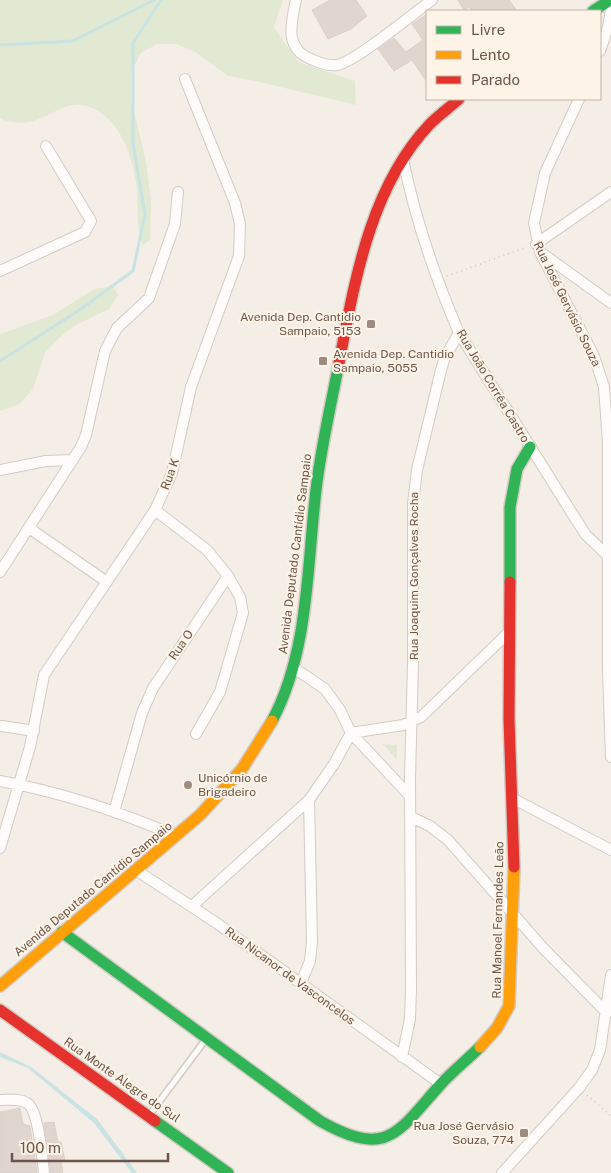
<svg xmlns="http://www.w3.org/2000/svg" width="611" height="1173" viewBox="0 0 611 1173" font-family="'Public Sans',sans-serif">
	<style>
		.green { fill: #e1e9d2 }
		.water { fill: #c9e2e3 }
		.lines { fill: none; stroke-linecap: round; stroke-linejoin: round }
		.stream { stroke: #c9e2e3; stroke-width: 3 }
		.building { fill: #e0d6cf; stroke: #dcd1c9 }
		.lane-casing { stroke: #d3cbc5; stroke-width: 8 }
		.street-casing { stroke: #d3cbc5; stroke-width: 12 }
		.fast-casing { stroke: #d2cac4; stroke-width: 14 }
		.slow-casing { stroke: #d2cac4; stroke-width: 14 }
		.jam-casing { stroke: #d2cac4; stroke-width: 14 }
		.path { stroke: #d6cdc9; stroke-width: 2; stroke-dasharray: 1 4; stroke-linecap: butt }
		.lane { stroke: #fdfcfb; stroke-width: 5 }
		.street { stroke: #fdfcfb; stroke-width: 10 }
		.fast { stroke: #30b455; stroke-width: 11 }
		.slow { stroke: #ff9f0a; stroke-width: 11 }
		.jam { stroke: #e5322d; stroke-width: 11 }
		.poi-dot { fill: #9d8b81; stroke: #fdf3e6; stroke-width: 2 }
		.labels { text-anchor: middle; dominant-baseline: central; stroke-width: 4; stroke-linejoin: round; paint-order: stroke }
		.street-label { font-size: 12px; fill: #6e554a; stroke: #fdf3e6 }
		.poi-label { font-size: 12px; fill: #6e554a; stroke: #fdf3e6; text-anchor: end }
	</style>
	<rect width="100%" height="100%" fill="#f4eee7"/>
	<!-- green -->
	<path class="green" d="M0,0H283L274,27L298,62L355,81L356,105L260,82L228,76L197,53L176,44H157L141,53L131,72V99L146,161L151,200L150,240L143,245C135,227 139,209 137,189C133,157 120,116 87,106C57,97 38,136 0,118Z
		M113,286L118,295L109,309L74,326L59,338L45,353L33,389L20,404L0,411V334L53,315L94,289Z
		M383,744L397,745V760Z"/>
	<!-- water -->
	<path class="water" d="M0,1052L31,1067L97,1119L137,1173H132L94,1123L28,1068L0,1057Z"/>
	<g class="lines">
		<!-- stream -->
		<path class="stream" d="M0,45L73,41L154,0
			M0,361L78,311L133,271L145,215L133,143V43L161,0"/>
	</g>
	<!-- building -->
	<path class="building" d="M330,0H356L367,16L351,29L328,39L312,10Z
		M458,0H509L517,11H472L469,7L464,10Z
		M427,14V82L412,60L394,71L378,49L394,38L406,52L423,40L412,24Z
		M20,1108L23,1124L30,1126L37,1173H0V1112Z
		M54,1122L58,1142H61L65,1161L61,1162L63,1173H51L44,1123Z"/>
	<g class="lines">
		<defs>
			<path id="lane" d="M150,1114L206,1039"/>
			<path id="street" d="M296,0C291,23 284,49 311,59C319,63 328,66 337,65C354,63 414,13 432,0
				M600,51L608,27L611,10
				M579,99L545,173L534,223L540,252L594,356L604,387L608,442V669L611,757
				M403,159C415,219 435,277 459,333L575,518L586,535L607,555
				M536,244L611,192
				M543,254L611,303
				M0,271L85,232L91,221L46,146
				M0,470L46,461L73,460
				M29,528L107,582
				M0,572L81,447L86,435L105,351L117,328L149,298L175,224L178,192
				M294,668L325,689L340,710L351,733L410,796
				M2,726L34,731
				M351,733L403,725L421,717L509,632
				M196,734L220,692L243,613L240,597L228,576
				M0,781C60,792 120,812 176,836
				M512,798L611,850
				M114,812L142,713L153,688L228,576L207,550L155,510
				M411,817L430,826L448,840L544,949L607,1013
				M0,848L30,747L44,675L155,510L172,473L191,387L239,256L240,224L235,203L185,79
				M136,870L218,924L441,1084
				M192,906L309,800L334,764L351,733
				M301,983L310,961L312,942L309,800
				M402,1057L410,1019L411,989L410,778L413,663V504L417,470L441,370L445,357L459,333
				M0,1100C9,1100 19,1098 27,1103C39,1110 42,1158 44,1173
				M502,1173L579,1088L592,1070L600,1050L611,975"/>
			<path id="fast" d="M593,11L610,0
				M510,582V507L517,469L530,447
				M272,721C309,652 307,566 316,490C321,447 331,405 339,363
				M62,932L320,1121C388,1159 397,1133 441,1084C453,1071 468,1059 480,1047
				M155,1121L228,1173"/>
			<path id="slow" d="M0,986L200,815L242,769L272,721
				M480,1047L497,1028L509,1006L514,867"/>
			<path id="jam" d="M339,363C355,280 370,187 430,124C439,115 450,107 459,99
				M510,582L509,719L514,867
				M0,1010L155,1121"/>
		</defs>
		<!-- lane casing -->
		<use href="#lane" class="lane-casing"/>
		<!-- street casing -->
		<use href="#street" class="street-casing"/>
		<!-- fast casing -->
		<use href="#fast" class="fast-casing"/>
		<!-- slow casing -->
		<use href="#slow" class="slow-casing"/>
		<!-- jam casing -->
		<use href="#jam" class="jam-casing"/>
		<!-- path -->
		<path class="path" d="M447,276L527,247
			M587,1095L611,1116"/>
		<!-- lane -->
		<use href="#lane" class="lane"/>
		<!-- street -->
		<use href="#street" class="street"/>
		<!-- fast -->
		<use href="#fast" class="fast"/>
		<!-- slow -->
		<use href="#slow" class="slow"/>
		<!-- jam -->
		<use href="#jam" class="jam"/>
	</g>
	<!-- markers -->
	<g class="poi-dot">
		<rect x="366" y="319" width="10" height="10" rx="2.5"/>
		<rect x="318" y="356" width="10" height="10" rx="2.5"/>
		<circle cx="188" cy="785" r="5"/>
		<rect x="519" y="1128" width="10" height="10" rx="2.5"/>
	</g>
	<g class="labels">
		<!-- street labels -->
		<g class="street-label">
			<text transform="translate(567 304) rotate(64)">Rua José Gervásio Souza</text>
			<text transform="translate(493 386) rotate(59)">Rua João Corrêa Castro</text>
			<text transform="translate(170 474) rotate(-70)">Rua K</text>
			<text transform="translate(295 554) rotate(-83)">Avenida Deputado Cantídio Sampaio</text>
			<text transform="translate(414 576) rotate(-90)">Rua Joaquim Gonçalves Rocha</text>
			<text transform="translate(181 645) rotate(-56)">Rua O</text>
			<text transform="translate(93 889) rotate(-40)">Avenida Deputado Cantídio Sampaio</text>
			<text transform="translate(498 920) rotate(-89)">Rua Manoel Fernandes Leão</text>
			<text transform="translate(290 976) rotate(36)">Rua Nicanor de Vasconcelos</text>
			<text transform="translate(122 1080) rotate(35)">Rua Monte Alegre do Sul</text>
		</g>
		<!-- poi labels -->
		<g class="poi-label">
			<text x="361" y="317">Avenida Dep. Cantidio<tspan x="361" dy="14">Sampaio, 5153</tspan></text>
			<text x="333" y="354" text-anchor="start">Avenida Dep. Cantidio<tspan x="333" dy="14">Sampaio, 5055</tspan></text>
			<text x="198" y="778" text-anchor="start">Unicórnio de<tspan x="198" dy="14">Brigadeiro</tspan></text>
			<text x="514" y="1126">Rua José Gervásio<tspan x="514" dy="14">Souza, 774</tspan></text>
		</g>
	</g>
	<!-- legend -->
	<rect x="426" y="10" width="175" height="90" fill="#fdf3e6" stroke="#c4b4a8"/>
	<rect x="436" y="26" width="25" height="8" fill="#30b455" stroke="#c4b4a8"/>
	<text x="471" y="35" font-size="15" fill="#6e554a">Livre</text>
	<rect x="436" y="51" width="25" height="8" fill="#ff9f0a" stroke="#c4b4a8"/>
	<text x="471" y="60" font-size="15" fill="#6e554a">Lento</text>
	<rect x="436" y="76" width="25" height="8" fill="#e5322d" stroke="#c4b4a8"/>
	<text x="471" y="85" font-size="15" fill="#6e554a">Parado</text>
	<!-- scale -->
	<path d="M12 1153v8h156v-8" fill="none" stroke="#6e554a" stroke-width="2.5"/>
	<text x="20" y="1153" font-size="15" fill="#6e554a" stroke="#fdf3e6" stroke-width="4" paint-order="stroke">100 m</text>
</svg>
